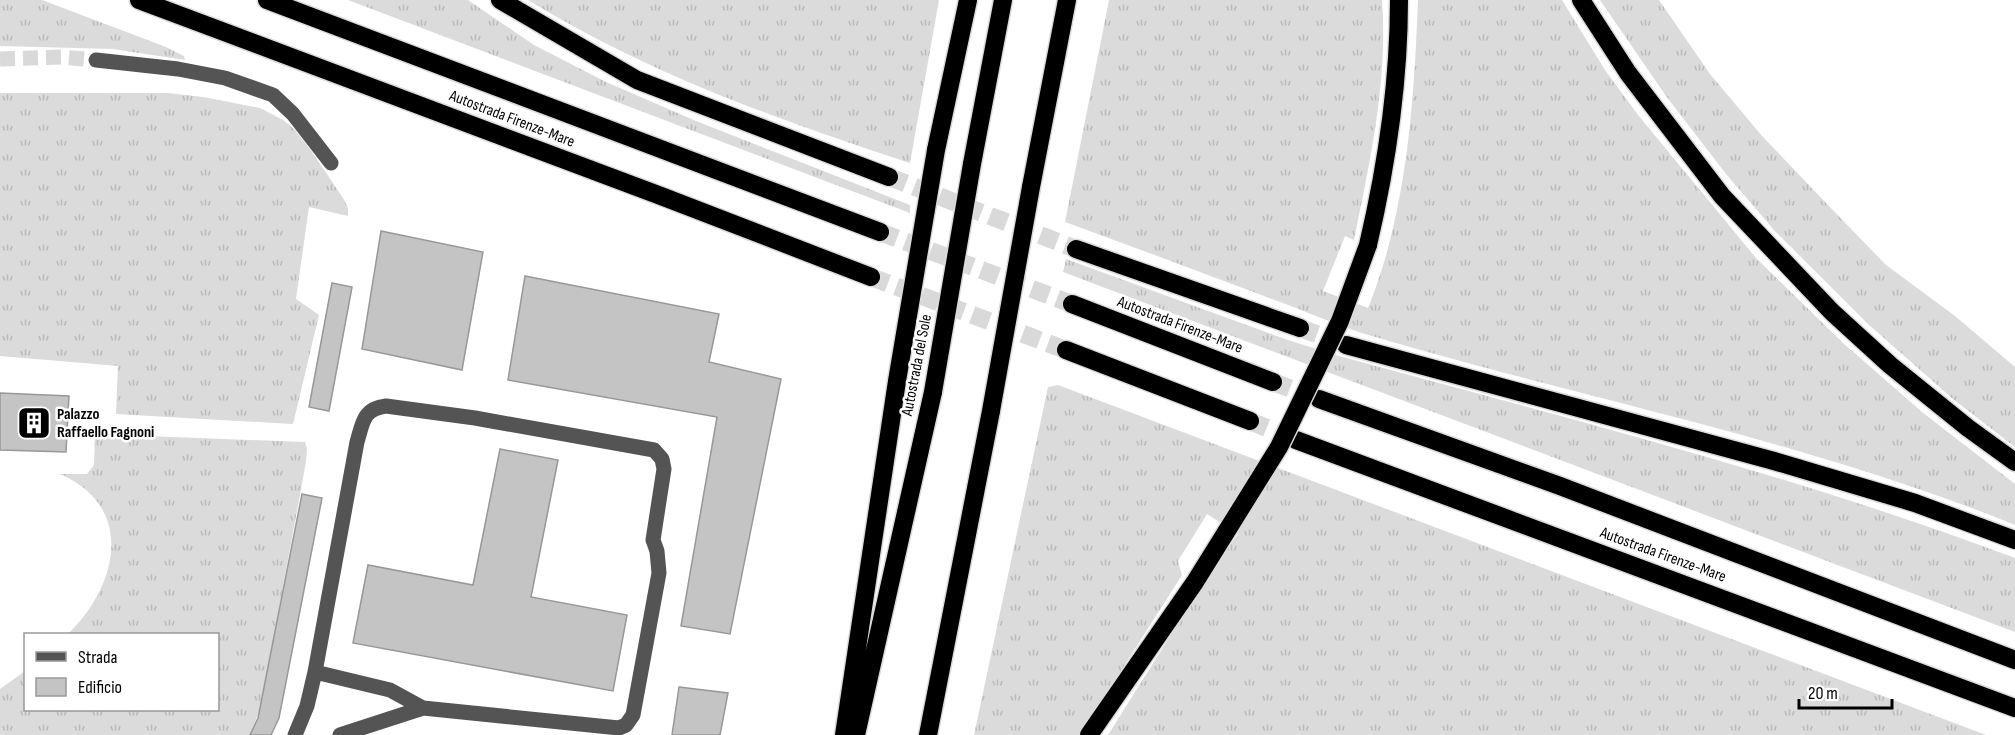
<svg xmlns="http://www.w3.org/2000/svg" width="2015" height="735" viewBox="0 0 2015 735" font-family="'Sofia Sans Condensed',sans-serif">
	<style>
		.grass { fill: url(#grass-tufts) }
		.building { fill: #c4c4c4; stroke: #989898; stroke-width: 1.5 }
		.lines { fill: none; stroke-linecap: round; stroke-linejoin: round }
		.minor-tunnel { stroke: #d9d9d9; stroke-width: 15; stroke-dasharray: 15 8; stroke-linecap: butt }
		.highway-tunnel { stroke: #d9d9d9; stroke-width: 18; stroke-dasharray: 18 9; stroke-linecap: butt }
		.highway-casing { stroke: #dbdbdb; stroke-width: 21 }
		.minor { stroke: #545454; stroke-width: 15 }
		.highway { stroke: #000; stroke-width: 18 }
		.highway-bridge-casing { stroke: #dbdbdb; stroke-width: 21; stroke-linecap: butt }
		.highway-bridge { stroke: #000; stroke-width: 18 }
		.labels { text-anchor: middle; dominant-baseline: central; stroke-width: 5; stroke-linejoin: round; paint-order: stroke }
		.street-label { font-size: 16px; fill: #000; stroke: #fff }
		.poi-label { font-size: 16px; font-weight: bold; fill: #000; stroke: #fff; text-anchor: start }
	</style>
	<defs>
		<pattern id="grass-tufts" width="24" height="20" patternUnits="userSpaceOnUse" patternTransform="scale(1.5)"><rect width="24" height="20" fill="#dbdbdb"/><path d="M3 7l-1-3M5 7V3M7 7l1-3M15 17l-1-3M17 17v-4M19 17l1-3" fill="none" stroke="#bababa"/></pattern>
	</defs>
	<rect width="100%" height="100%" fill="#fff"/>
	<!-- grass -->
	<path class="grass" d="M0,0H42L166,47L184,56L185,60L113,49L0,46Z
		M348,0H468L534,45L606,82L696,121L910,205V213Z
		M528,0H939L910,163C778,120 647,73 528,0Z
		M1109,0H1382C1388,80 1370,162 1354,240L1345,236L1323,291L1368,308C1407,212 1414,103 1418,0H1562L1605,70L1638,115L1756,258L1843,343L1922,412L2015,484V525C1809,441 1588,400 1375,337C1340,327 1306,311 1272,299C1203,273 1134,247 1065,222Z
		M1600,0H1659L1710,74L1762,136L1827,204L1886,265L1955,316L2015,367V447L1953,399L1868,324L1774,230L1726,174L1666,96Z
		M0,93H168L203,97L260,108L283,120L294,129L310,149L343,198L348,208V216L309,207L296,299L319,315L293,424L116,414L118,366L0,356Z
		M1066,259L1288,340L1339,356C1566,418 1795,475 2015,558V632L1063,272Z
		M1058,385L1986,735H1108L1201,587L1238,534L1207,514L1178,561L1182,575L1080,735H974L1048,387Z
		M95,434L305,442L307,449L306,462L269,662L258,714L250,735H0V689L25,671L26,710H218V634H68C118,586 136,507 60,474H87L94,465Z"/>
	<!-- building -->
	<path class="building" d="M381,231L483,252L462,370L362,349Z
		M525,276L719,314L709,362L781,379L730,634L681,626L717,417L508,380Z
		M332,283L352,287L329,411L309,407Z
		M0,393L69,396L66,452L0,450Z
		M500,449L558,460L531,597L627,615L613,691L353,643L368,565L473,585Z
		M302,494L322,498L279,718L271,735H250L258,718Z
		M679,687L728,693L720,735H672Z"/>
	<g class="lines">
		<!-- minor-tunnel -->
		<path class="minor-tunnel" d="M0,59L61,57L96,60"/>
		<!-- highway-tunnel -->
		<path class="highway-tunnel" d="M889,177L1076,249
			M880,232L1072,304
			M871,277L1066,350
			M1300,328L1344,344
			M1273,382L1318,399
			M1250,421L1296,440"/>
		<defs>
			<path id="highway" d="M139,0L661,196L871,277
				M267,0L880,232
				M500,0L637,80L889,177
				M1581,0L1628,73L1722,196L1832,312L1890,365L1968,428L2015,462
				M936,150L968,0
				M972,164L1003,0
				M1031,187L1067,0
				M1368,245C1387,164 1399,83 1399,0
				M1076,249L1300,328
				M1072,304L1273,382
				M1346,345L1774,461L1915,503L2015,540
				M1066,350L1250,421
				M1319,399L1560,486L2015,660
				M1296,440L2015,708
				M844,735L897,381
				M856,735L933,392
				M928,735L991,411
				M1089,735L1195,582"/>
		</defs>
		<!-- highway casing -->
		<use href="#highway" class="highway-casing"/>
		<!-- minor -->
		<path class="minor" d="M96,60L178,69L225,78L273,95L293,114L331,163
			M295,735L307,706L315,672L357,442C363,422 363,409 386,406L475,418L654,450L662,459L664,469L653,540L657,551L659,573L633,715L626,725L619,728L423,708L390,690L315,672
			M340,735L423,708"/>
		<!-- highway -->
		<use href="#highway" class="highway"/>
		<defs>
			<path id="highway-bridge" d="M897,381L936,150
				M933,392L972,164
				M991,411L1031,187
				M1195,582L1279,447L1340,321L1368,245"/>
		</defs>
		<!-- highway-bridge casing -->
		<use href="#highway-bridge" class="highway-bridge-casing"/>
		<!-- highway-bridge -->
		<use href="#highway-bridge" class="highway-bridge"/>
	</g>
	<!-- icons -->
	<defs>
		<symbol id="building-square" viewBox="-11 -11 22 22"><rect x="-9" y="-9" width="18" height="18" rx="4" fill="#000" stroke="#fff"/><path d="M-4-6H4V6H1V3H-1V6H-4ZM-2.5-4.3h1.7v1.8h-1.7ZM.8-4.3h1.7v1.8H.8ZM-2.5-1h1.7V.8h-1.7ZM.8-1h1.7V.8H.8Z" fill="#fff"/></symbol>
	</defs>
	<g fill-rule="evenodd">
		<use href="#building-square" x="15" y="404" width="38" height="38"/>
	</g>
	<g class="labels">
		<!-- street labels -->
		<g class="street-label">
			<text transform="translate(512 119) rotate(21)">Autostrada Firenze-Mare</text>
			<text transform="translate(1180 325) rotate(21)">Autostrada Firenze-Mare</text>
			<text transform="translate(917 365) rotate(-79)">Autostrada del Sole</text>
			<text transform="translate(1663 555) rotate(20)">Autostrada Firenze-Mare</text>
		</g>
		<!-- poi labels -->
		<g class="poi-label">
			<text x="57" y="414">Palazzo<tspan x="57" dy="18">Raffaello Fagnoni</tspan></text>
		</g>
	</g>
	<!-- legend -->
	<rect x="24" y="633" width="195" height="78" fill="#ffffff" stroke="#999999" stroke-width="1.5"/>
	<rect x="36" y="652" width="30" height="9" fill="#545454" stroke="#999999" stroke-width="1.5"/>
	<text x="78" y="663" font-size="18" fill="#000000">Strada</text>
	<rect x="36" y="678" width="30" height="18" fill="#c4c4c4" stroke="#999999" stroke-width="1.5"/>
	<text x="78" y="693" font-size="18" fill="#000000">Edificio</text>
	<!-- scale -->
	<path d="M1799 699v9h93v-9" fill="none" stroke="#000000" stroke-width="3"/>
	<text x="1808" y="699" font-size="18" fill="#000000" stroke="#ffffff" stroke-width="4.5" paint-order="stroke">20 m</text>
</svg>
